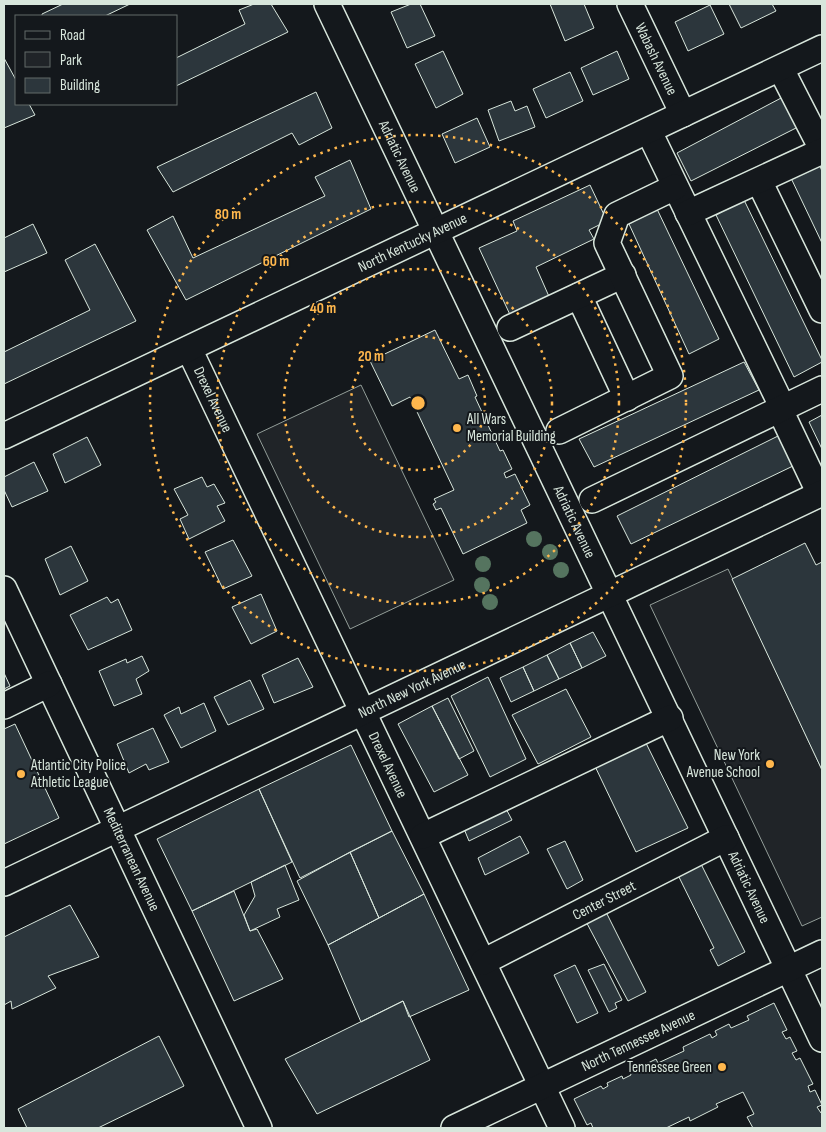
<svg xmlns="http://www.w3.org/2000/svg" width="826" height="1132" viewBox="0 0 826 1132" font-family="'Sofia Sans Condensed',sans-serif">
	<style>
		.green { fill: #202428; stroke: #939e99 }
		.building { fill: #2c363c; stroke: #d8e6dc }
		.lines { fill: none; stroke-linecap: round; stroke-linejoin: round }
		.minor-casing { stroke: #d8e6dc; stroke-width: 28 }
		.minor { stroke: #14181c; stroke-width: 25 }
		.tree { fill: #55745f }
		.ring { fill: none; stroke: #ffb74d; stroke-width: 2.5; stroke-dasharray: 2.5 5 }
		.poi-dot { fill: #ffb74d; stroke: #14181c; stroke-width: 2 }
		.labels { text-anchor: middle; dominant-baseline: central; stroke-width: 4; stroke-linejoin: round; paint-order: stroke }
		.street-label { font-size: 15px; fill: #d8e6dc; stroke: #14181c }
		.poi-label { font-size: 15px; fill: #d8e6dc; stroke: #14181c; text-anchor: start }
		.centre { fill: #ffb74d; stroke: #14181c; stroke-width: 2.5 }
		.ring-label { font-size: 15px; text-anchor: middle; font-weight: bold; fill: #ffb74d; stroke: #14181c; stroke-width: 4; stroke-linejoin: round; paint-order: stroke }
	</style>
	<rect width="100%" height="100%" fill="#14181c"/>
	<!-- green -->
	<path class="green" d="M361,385L454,580L350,629L257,434Z
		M728,569L822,770V917L802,926L650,605Z"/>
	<!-- building -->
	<path class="building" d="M63,4H130L105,16H42V14Z
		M254,4H271L288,32L176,86V58L245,24L239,10Z
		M411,4H420L435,36L407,48L391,12Z
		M550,4H584L594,28L565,41Z
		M729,4H772L776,11L741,28Z
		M710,5L724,34L688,51L675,22Z
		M443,51L463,94L436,108L415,64Z
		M617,51L629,79L593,95L581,68Z
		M4,58L16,80V104H29L35,115L4,128Z
		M570,72L583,101L546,118L533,89Z
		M316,92L332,128L299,145L292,133L173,192L157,167Z
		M783,97L798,127L691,181L677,153Z
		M511,101L515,111L527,106L535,127L499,141L488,110Z
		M477,118L490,147L455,163L442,134Z
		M350,160L371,209L186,300L147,230L173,216L193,258L325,196L315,177Z
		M818,162L822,171V243L790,176Z
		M590,185L607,221L589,230L594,239L536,267L551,301L512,319L479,248L517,231L513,221Z
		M744,200L822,360V362L794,377L716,215Z
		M657,209L719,339L689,354L629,224Z
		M33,224L47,253L4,272V238Z
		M95,244L136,321L4,384V352L90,310L65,260Z
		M435,330L459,379L468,375L477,396L475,397L500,451L503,450L512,469L504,473L506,478L515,474L530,505L521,510L527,523L463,554L441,508L436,510L433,504L436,502L434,499L454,490L410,397L392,406L370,361Z
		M744,362L759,390L594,467L579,439Z
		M822,415V449L809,422Z
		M778,436L793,466L631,544L617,516Z
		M87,437L101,465L65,483L53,454Z
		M34,462L48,491L12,507L4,490V477Z
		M202,477L207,487L214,484L225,503L217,506L225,521L189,539L180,519L188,515L174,489Z
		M233,540L252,576L223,589L205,552Z
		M805,543L816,565L822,562V770L732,579Z
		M71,546L88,581L60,595L45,559Z
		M261,594L277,631L251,644L232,607Z
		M107,597L111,603L118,599L132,630L88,650L70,615Z
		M593,632L606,656L582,668L570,643Z
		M570,643L582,668L559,679L547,655Z
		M547,655L559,679L534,691L523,667Z
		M142,656L149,671L136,679L142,694L114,706L99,671L126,659L127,663Z
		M298,658L313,687L274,703L262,675Z
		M523,667L534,691L511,702L500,678Z
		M4,673L10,686L4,689Z
		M488,677L526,759L490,777L451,696Z
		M250,680L264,709L228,725L214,697Z
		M566,689L591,737L538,764L512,715Z
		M448,698L474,751L459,759L432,706Z
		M204,703L216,731L181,748L164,715L179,707L181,714Z
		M432,706L468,775L434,792L398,724Z
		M15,724L59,818L4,844V729Z
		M153,728L169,762L149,770L146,764L129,773L117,744Z
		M643,737L688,828L636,852L592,760Z
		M351,745L392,831L300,878L259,789Z
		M259,789L292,862L192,911L157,839Z
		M503,803L512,820L469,841L462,824Z
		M392,831L424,894L379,918L350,852Z
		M520,836L529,853L485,875L478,858Z
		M565,841L583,880L567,889L547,849Z
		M350,852L379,918L328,945L297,881Z
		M700,862L745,952L718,966L710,950L714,948L677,873Z
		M285,865L299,900L277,909L280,917L250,931L244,915L255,896L251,882Z
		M234,891L250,931L257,929L283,979L234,1001L192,911Z
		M424,894L469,990L409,1017L403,1001L361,1022L328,945Z
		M602,904L646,992L628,1001L582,914Z
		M70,905L99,957L48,976L56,988L12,1009L11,1001L4,1005V937Z
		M604,964L622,1000L615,1003L617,1008L609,1012L588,970Z
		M575,965L598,1013L577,1023L554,975Z
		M403,1001L430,1060L317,1114L285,1059Z
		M774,1003L787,1030L782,1032L786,1039L790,1037L797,1051L792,1053L796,1060L800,1058L813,1084L808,1086L810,1092L815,1090L822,1105L817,1107L821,1113L822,1112V1128H753L747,1117L754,1114L743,1092L716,1104L718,1107L690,1121L689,1117L666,1128H593L591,1123L587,1125L574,1099L601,1086L603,1089L608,1086L607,1083L622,1076L623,1079L631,1075L630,1072L656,1059L658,1063L684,1051L683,1047L710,1034L712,1038L717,1035L715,1031L729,1024L731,1028L749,1020L747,1016Z
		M159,1036L184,1086L98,1128H27L18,1109Z"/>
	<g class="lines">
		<defs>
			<g id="minor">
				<path id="s1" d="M327,4L822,1039"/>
				<path id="s2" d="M630,4L683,114"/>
				<path d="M786,79L822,149"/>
				<path d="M654,142L779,400L780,410L820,494"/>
				<path d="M759,181L822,310"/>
				<path d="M688,213L822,151"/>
				<path d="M579,296L627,398"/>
				<path d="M510,328L623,275"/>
				<path id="s3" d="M189,349L562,1128"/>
				<path d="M559,431L670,376L607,243L617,215L675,187"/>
				<path id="s4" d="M4,436L822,48"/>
				<path d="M592,500L822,389"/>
				<path id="s5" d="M4,589L259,1128"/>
				<path d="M4,706L49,684"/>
				<path d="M423,836L670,718"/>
				<path id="s6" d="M4,883L822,493"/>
				<path id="s7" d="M483,962L726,838"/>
				<path id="s8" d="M454,1128L822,953"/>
			</g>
		</defs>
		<!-- minor casing -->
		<use href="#minor" class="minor-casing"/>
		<!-- minor -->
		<use href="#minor" class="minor"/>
	</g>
	<!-- trees -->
	<g class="tree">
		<circle cx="534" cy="539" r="8"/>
		<circle cx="550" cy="552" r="8"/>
		<circle cx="483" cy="564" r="8"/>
		<circle cx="561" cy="570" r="8"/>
		<circle cx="482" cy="585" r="8"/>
		<circle cx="490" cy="602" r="8"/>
	</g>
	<!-- distance rings -->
	<g class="ring">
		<circle cx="418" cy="403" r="67"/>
		<circle cx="418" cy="403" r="134"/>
		<circle cx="418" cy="403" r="201"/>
		<circle cx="418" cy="403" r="268"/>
	</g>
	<!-- markers -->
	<g class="poi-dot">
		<circle cx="457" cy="428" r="5"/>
		<circle cx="770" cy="764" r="5"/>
		<circle cx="21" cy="774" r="5"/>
		<circle cx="722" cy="1067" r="5"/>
	</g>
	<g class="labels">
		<!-- street labels -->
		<g class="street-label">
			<text stroke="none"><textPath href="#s2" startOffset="61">Wabash Avenue</textPath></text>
			<text stroke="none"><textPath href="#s1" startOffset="169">Adriatic Avenue</textPath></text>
			<text stroke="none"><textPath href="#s4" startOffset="452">North Kentucky Avenue</textPath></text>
			<text stroke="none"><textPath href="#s3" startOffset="56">Drexel Avenue</textPath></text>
			<text stroke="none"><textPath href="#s1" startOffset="574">Adriatic Avenue</textPath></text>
			<text stroke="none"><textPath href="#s6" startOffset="452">North New York Avenue</textPath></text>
			<text stroke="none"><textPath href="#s3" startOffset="461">Drexel Avenue</textPath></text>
			<text stroke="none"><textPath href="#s5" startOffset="299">Mediterranean Avenue</textPath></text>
			<text stroke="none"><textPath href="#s1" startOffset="979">Adriatic Avenue</textPath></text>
			<text stroke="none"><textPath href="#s7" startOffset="136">Center Street</textPath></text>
			<text stroke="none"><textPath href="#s8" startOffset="204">North Tennessee Avenue</textPath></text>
		</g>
		<!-- poi labels -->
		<g class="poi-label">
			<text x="467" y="419">All Wars<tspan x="467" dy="17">Memorial Building</tspan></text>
			<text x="760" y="755" text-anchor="end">New York<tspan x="760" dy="17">Avenue School</tspan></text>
			<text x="31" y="765">Atlantic City Police<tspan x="31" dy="17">Athletic League</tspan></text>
			<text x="712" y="1067" text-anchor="end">Tennessee Green</text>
		</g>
	</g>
	<circle cx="418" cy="403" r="8" class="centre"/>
	<g class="ring-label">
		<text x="228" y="219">80 m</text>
		<text x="276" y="266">60 m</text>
		<text x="323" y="313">40 m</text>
		<text x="371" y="361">20 m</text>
	</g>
	<!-- border -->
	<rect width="826" height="1132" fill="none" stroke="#d8e6dc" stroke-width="10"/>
	<!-- legend -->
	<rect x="15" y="15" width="162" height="90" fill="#14181c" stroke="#626a69"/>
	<rect x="25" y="31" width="25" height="8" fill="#14181c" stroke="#626a69"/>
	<text x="60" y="40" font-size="15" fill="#d8e6dc">Road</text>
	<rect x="25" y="52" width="25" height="15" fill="#202428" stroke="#626a69"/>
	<text x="60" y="65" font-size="15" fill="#d8e6dc">Park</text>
	<rect x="25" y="78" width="25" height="15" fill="#2c363c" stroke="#626a69"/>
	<text x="60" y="90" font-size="15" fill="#d8e6dc">Building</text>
</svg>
